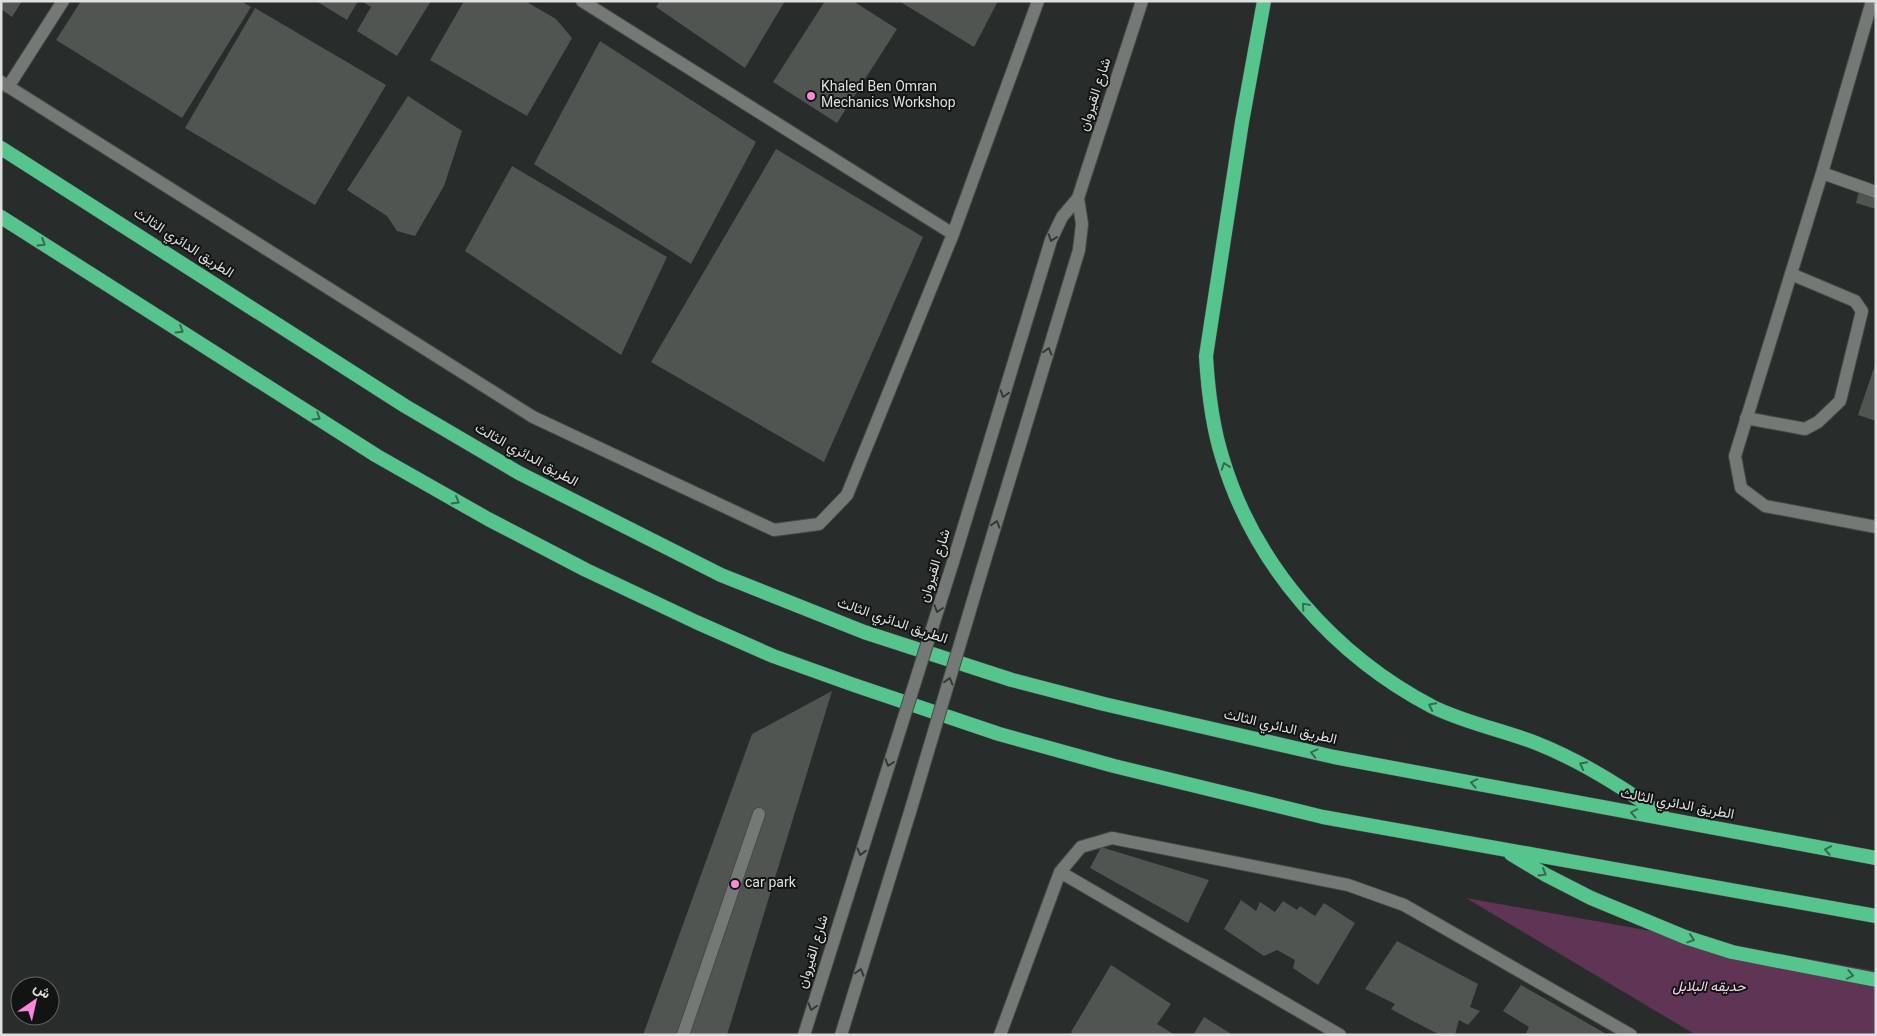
<svg xmlns="http://www.w3.org/2000/svg" width="1877" height="1036" viewBox="0 0 1877 1036" font-family="Georgia,Vazirmatn,serif">
	<style>
		.green { fill: #603454 }
		.building { fill: #505552 }
		.lines { fill: none; stroke-linecap: round; stroke-linejoin: round }
		.service-casing { stroke: #464a47; stroke-width: 14 }
		.minor-casing { stroke: #464a47; stroke-width: 14 }
		.secondary-casing { stroke: #464a47; stroke-width: 14 }
		.trunk-casing { stroke: #464a47; stroke-width: 15 }
		.service { stroke: #747976; stroke-width: 12 }
		.minor { stroke: #747976; stroke-width: 12 }
		.secondary { stroke: #747976; stroke-width: 12 }
		.trunk { stroke: #56c48d; stroke-width: 14 }
		.secondary-bridge-casing { stroke: #464a47; stroke-width: 14; stroke-linecap: butt }
		.secondary-bridge { stroke: #747976; stroke-width: 12 }
		.oneway { stroke: #343736 }
		.oneway2 { stroke: #346c50 }
		.poi-dot { fill: #ff85de; stroke: #121413; stroke-width: 2 }
		.labels { text-anchor: middle; dominant-baseline: central; stroke-width: 4; stroke-linejoin: round; paint-order: stroke }
		.poi-label { font-size: 14px; fill: #dde0de; stroke: #121413; text-anchor: start }
		.street-label { font-size: 14px; fill: #dde0de; stroke: #121413 }
		.park-label { font-size: 14px; font-style: italic; fill: #f8d7ed; stroke: #121413 }
	</style>
	<rect width="100%" height="100%" fill="#282c2a"/>
	<!-- green -->
	<path class="green" d="M1466,898L1876,971V1035H1696Z"/>
	<!-- building -->
	<path class="building" d="M1,1H22L12,17L1,9Z
		M81,1H241L251,7L182,118L56,40Z
		M316,1H358L347,20Z
		M361,1H431L397,56L357,31L371,7Z
		M464,1H525L556,19L572,38L527,116L430,60Z
		M660,1H785L745,68L656,7Z
		M825,1H853L897,29L837,123L773,82Z
		M899,1H998L974,47Z
		M255,8L386,85L315,205L185,128Z
		M600,41L756,142L691,264L534,164Z
		M408,96L462,131L444,186L415,236L397,231L387,216L347,190Z
		M776,149L923,237L824,462L651,362Z
		M512,166L667,257L621,355L465,251Z
		M1859,191L1876,196V209L1856,203Z
		M1875,365L1876,366V421L1858,415Z
		M832,691L727,1035H643L752,734Z
		M1101,847L1209,880L1188,923L1090,868Z
		M1241,900L1256,911L1260,902L1275,912L1283,901L1297,910L1300,906L1315,916L1324,903L1355,923L1318,985L1293,968L1295,960L1277,950L1264,956L1224,929Z
		M1397,941L1478,984L1470,1007L1480,1011L1468,1025L1459,1020L1455,1035H1440L1411,1020L1391,1009L1395,1004L1365,989Z
		M1111,965L1171,1004L1157,1024L1175,1035H1074L1071,1032Z
		M1521,985L1608,1035H1525L1529,1027L1503,1011Z
		M1204,1017L1233,1035H1193Z"/>
	<g class="lines">
		<defs>
			<path id="service" d="M1746,418L1805,429L1818,422L1840,401L1862,311L1855,301L1791,274
				M683,1035L759,814"/>
			<path id="minor" d="M582,1L953,234
				M1872,1L1822,173L1735,456L1741,488L1765,506L1876,527
				M1,82L533,417L774,530L819,524L847,495L953,234L1038,1
				M8,87L63,1
				M1822,173L1876,192
				M1060,872L1340,1035
				M1000,1035L1060,872L1081,847L1112,838L1348,885L1404,905L1631,1035"/>
			<path id="secondary" d="M953,562L1051,240L1062,217L1078,198L1142,1
				M982,570L1079,250L1082,224L1078,198
				M804,1035L876,806
				M841,1035L910,812"/>
			<path id="trunk" d="M1264,1L1242,122L1206,356C1208,391 1212,426 1223,460C1255,566 1335,656 1433,707C1466,723 1502,730 1536,743C1582,761 1624,788 1663,816
				M1,148L405,406L519,473L721,575L864,632L1012,680L1104,704L1334,757L1876,858
				M1,217L377,456L488,519L586,570L696,622L773,656L854,685L999,734L1114,766L1323,817L1876,916
				M1511,854L1546,875L1591,898L1685,937L1732,952L1876,980"/>
		</defs>
		<!-- service casing -->
		<use href="#service" class="service-casing"/>
		<!-- minor casing -->
		<use href="#minor" class="minor-casing"/>
		<!-- secondary casing -->
		<use href="#secondary" class="secondary-casing"/>
		<!-- trunk casing -->
		<use href="#trunk" class="trunk-casing"/>
		<!-- service -->
		<use href="#service" class="service"/>
		<!-- minor -->
		<use href="#minor" class="minor"/>
		<!-- secondary -->
		<use href="#secondary" class="secondary"/>
		<!-- trunk -->
		<use href="#trunk" class="trunk"/>
		<defs>
			<path id="secondary-bridge" d="M876,806L953,562
				M910,812L982,570"/>
		</defs>
		<!-- secondary-bridge casing -->
		<use href="#secondary-bridge" class="secondary-bridge-casing"/>
		<!-- secondary-bridge -->
		<use href="#secondary-bridge" class="secondary-bridge"/>
	</g>
	<!-- one-way arrows -->
	<defs><path id="oneway-chevron" d="M-2-3.5L2.5 0L-2 3.5" fill="none" stroke-width="1.6" stroke-linecap="round" stroke-linejoin="round" transform="scale(1.25)"/></defs>
	<g class="oneway">
		<use href="#oneway-chevron" transform="translate(1052 238) rotate(109)"/>
		<use href="#oneway-chevron" transform="translate(1048 351) rotate(-73)"/>
		<use href="#oneway-chevron" transform="translate(1004 394) rotate(107)"/>
		<use href="#oneway-chevron" transform="translate(996 524) rotate(-73)"/>
		<use href="#oneway-chevron" transform="translate(938 609) rotate(108)"/>
		<use href="#oneway-chevron" transform="translate(949 681) rotate(-73)"/>
		<use href="#oneway-chevron" transform="translate(889 763) rotate(108)"/>
		<use href="#oneway-chevron" transform="translate(861 852) rotate(107)"/>
		<use href="#oneway-chevron" transform="translate(860 972) rotate(-73)"/>
		<use href="#oneway-chevron" transform="translate(812 1007) rotate(107)"/>
	</g>
	<g class="oneway2">
		<use href="#oneway-chevron" transform="translate(42 243) rotate(32)"/>
		<use href="#oneway-chevron" transform="translate(180 330) rotate(32)"/>
		<use href="#oneway-chevron" transform="translate(317 417) rotate(32)"/>
		<use href="#oneway-chevron" transform="translate(1225 466) rotate(-109)"/>
		<use href="#oneway-chevron" transform="translate(456 501) rotate(30)"/>
		<use href="#oneway-chevron" transform="translate(1305 606) rotate(-131)"/>
		<use href="#oneway-chevron" transform="translate(1432 706) rotate(-153)"/>
		<use href="#oneway-chevron" transform="translate(1314 753) rotate(-167)"/>
		<use href="#oneway-chevron" transform="translate(1583 765) rotate(-152)"/>
		<use href="#oneway-chevron" transform="translate(1474 783) rotate(-169)"/>
		<use href="#oneway-chevron" transform="translate(1634 813) rotate(-169)"/>
		<use href="#oneway-chevron" transform="translate(1828 850) rotate(-169)"/>
		<use href="#oneway-chevron" transform="translate(1543 873) rotate(30)"/>
		<use href="#oneway-chevron" transform="translate(1691 939) rotate(18)"/>
		<use href="#oneway-chevron" transform="translate(1850 975) rotate(11)"/>
	</g>
	<!-- markers -->
	<g class="poi-dot">
		<circle cx="811" cy="96" r="5"/>
		<circle cx="735" cy="884" r="5"/>
	</g>
	<g class="labels">
		<!-- poi labels -->
		<g class="poi-label">
			<text x="821" y="88">Khaled Ben Omran<tspan x="821" dy="16">Mechanics Workshop</tspan></text>
			<text x="745" y="884">car park</text>
		</g>
		<!-- street labels -->
		<g class="street-label">
			<text transform="translate(1096 95) rotate(-72)">شارع القيروان</text>
			<text transform="translate(183 244) rotate(33)">الطريق الدائري الثالث</text>
			<text transform="translate(526 456) rotate(29)">الطريق الدائري الثالث</text>
			<text transform="translate(936 566) rotate(-73)">شارع القيروان</text>
			<text transform="translate(892 622) rotate(19)">الطريق الدائري الثالث</text>
			<text transform="translate(1280 728) rotate(13)">الطريق الدائري الثالث</text>
			<text transform="translate(1677 805) rotate(11)">الطريق الدائري الثالث</text>
			<text transform="translate(814 952) rotate(-73)">شارع القيروان</text>
		</g>
		<!-- park labels -->
		<g class="park-label">
			<text x="1709" y="988">حديقه البلابل</text>
		</g>
	</g>
	<!-- border -->
	<rect width="1877" height="1036" fill="none" stroke="#dde0de" stroke-width="5"/>
	<!-- north arrow -->
	<g transform="translate(35 1001) rotate(34)"><circle r="24" fill="#121413" stroke="#636664"/>
	<path d="M0-4L9 19L0 12L-9 19Z" fill="#ff85de"/>
	<text y="-8" font-size="14" font-weight="bold" text-anchor="middle" fill="#dde0de">ش</text>
	</g>
</svg>
